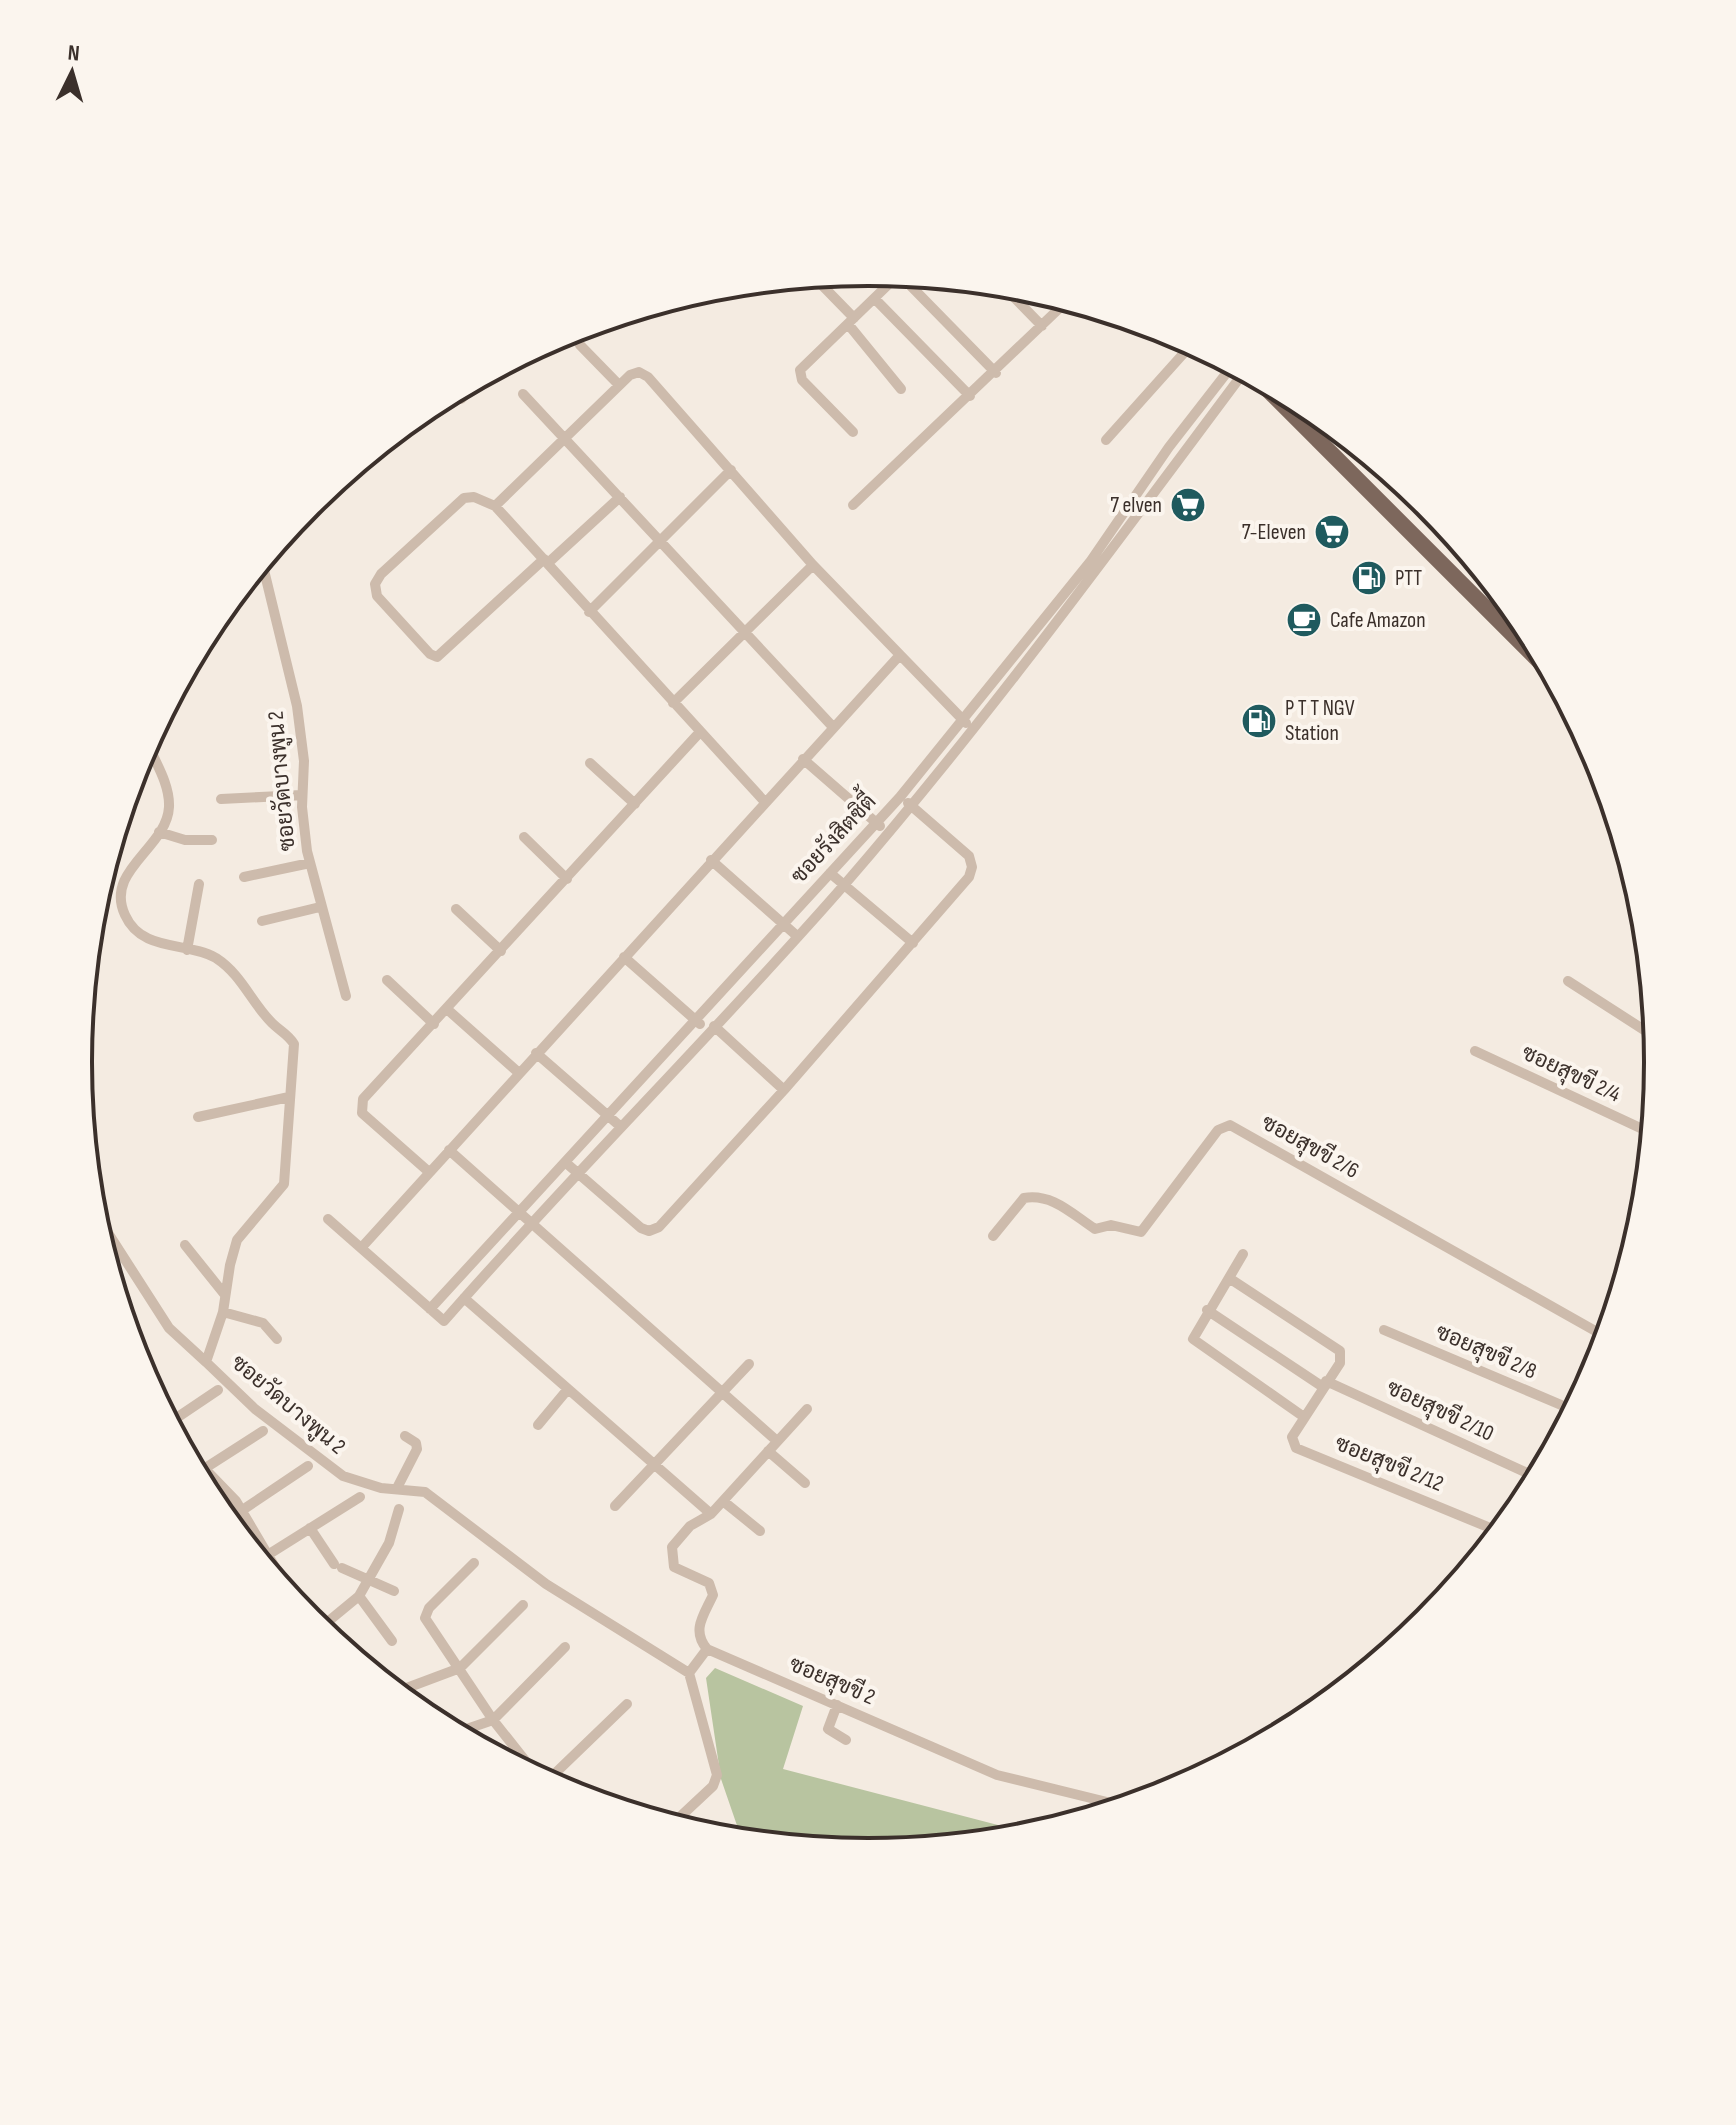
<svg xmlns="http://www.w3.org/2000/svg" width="1736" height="2125" viewBox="0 0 1736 2125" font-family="'Sofia Sans Condensed',Sarabun,sans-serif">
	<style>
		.green { fill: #b8c4a0 }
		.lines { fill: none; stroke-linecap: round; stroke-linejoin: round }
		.minor { stroke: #cdbbac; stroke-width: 10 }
		.primary { stroke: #7d675c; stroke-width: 16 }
		.labels { text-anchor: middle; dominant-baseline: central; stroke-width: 8; stroke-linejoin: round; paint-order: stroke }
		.poi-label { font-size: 22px; fill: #3b302b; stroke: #fbf5ee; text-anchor: start }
		.street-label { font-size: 22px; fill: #3b302b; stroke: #fbf5ee }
		.rim { fill: none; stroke: #3b302b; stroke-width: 4 }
	</style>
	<rect width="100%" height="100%" fill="#f4ebe1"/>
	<!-- green -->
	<path class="green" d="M715,1668L803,1706L783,1769L1032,1834L868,1852L742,1840L721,1779L706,1678Z"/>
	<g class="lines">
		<!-- minor -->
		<path class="minor" d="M815,278L854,318
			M904,279L996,373
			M1003,286L1042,326
			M875,299L970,396
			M848,324L901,389
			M580,345L619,385
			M523,394L833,727
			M444,398L461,399L480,380
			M853,432L802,380L800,370L893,280
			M1106,440L1192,344
			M853,505L1067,301
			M495,506L630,375L639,372L648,377L813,565L966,723
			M544,559L437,657L430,654L377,596L375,584L381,574L464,498L474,497L495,506L764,801
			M262,562L297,706L304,761L302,807L307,851L346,996
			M548,563L620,497
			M589,612L731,470
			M673,703L813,565
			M147,743C156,763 170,785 169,807C167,848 104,870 125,915C142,953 187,941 216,958C242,975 251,1002 272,1023C280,1031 288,1034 294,1044L284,1184L237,1240L230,1265L223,1312L206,1362L255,1409L343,1476L381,1488L425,1492L546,1584L689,1673L717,1775L713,1786L682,1815
			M803,759L880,826
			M590,763L635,804
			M221,799L302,795
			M159,832L185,840H212
			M524,837L567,879
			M711,860L797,936
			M830,873L913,943
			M244,877L310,863
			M456,909L501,951
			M262,921L320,907
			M187,950L199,884
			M624,957L700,1024
			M387,980L434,1024
			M1568,981L1655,1037
			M448,1010L519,1073
			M714,1026L784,1090
			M1475,1051L1651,1133
			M536,1053L621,1127
			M198,1117L289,1097
			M449,1150L777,1441
			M565,1162L641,1228L649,1231L659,1227L784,1090L969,877L972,867L969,856L908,803
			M429,1172L362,1113L363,1099L700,732
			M92,1208L169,1328L206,1362
			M328,1219L444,1321C574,1172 715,1033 845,884C987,720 1114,546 1244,372
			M993,1236L1024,1198C1052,1193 1072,1214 1095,1229L1111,1225L1141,1232L1218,1130L1230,1125L1606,1337
			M185,1245L225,1295
			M362,1247L899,656
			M1243,1254L1193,1339L1304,1417
			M1229,1278L1340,1351V1363L1292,1437L1296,1448L1500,1532
			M464,1298L711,1514
			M430,1309L900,797L1090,562L1169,447L1232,366
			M1207,1310L1323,1387
			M223,1312L263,1323L277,1339
			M1384,1330L1573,1410
			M1326,1381L1538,1478
			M807,1409L711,1514L690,1526L672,1547L674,1567L709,1583L713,1595C704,1615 691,1630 707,1649L997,1775L1107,1802L1114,1809
			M169,1423L218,1390
			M538,1425L568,1389
			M768,1451L805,1483
			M206,1470L236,1501L295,1601
			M196,1474L263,1431
			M397,1488L417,1449L416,1443L405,1436
			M723,1501L760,1531
			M615,1506L749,1364
			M241,1511L308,1466
			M232,1527L246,1521
			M310,1528L334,1564
			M266,1556L360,1497
			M474,1563L429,1608L425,1618L493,1720L539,1778
			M342,1568L394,1591
			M359,1596L392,1641
			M319,1629L359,1596L389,1543L399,1509
			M689,1673L707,1649
			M396,1692L460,1668L523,1605
			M837,1705L828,1729L846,1740
			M455,1733L493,1720L565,1647
			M503,1759L514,1748
			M546,1782L627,1704"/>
		<!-- primary -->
		<path class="primary" d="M1258,380L1552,674"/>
	</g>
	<!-- icons -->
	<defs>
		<symbol id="supermarket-disc" viewBox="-11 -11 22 22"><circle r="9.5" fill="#1f5a5e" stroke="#fbf5ee"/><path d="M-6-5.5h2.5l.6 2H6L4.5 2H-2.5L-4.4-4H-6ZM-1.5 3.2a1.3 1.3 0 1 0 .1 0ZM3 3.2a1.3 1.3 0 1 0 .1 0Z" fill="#fff"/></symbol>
		<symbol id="fuel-disc" viewBox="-11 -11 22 22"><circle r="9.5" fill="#1f5a5e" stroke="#fbf5ee"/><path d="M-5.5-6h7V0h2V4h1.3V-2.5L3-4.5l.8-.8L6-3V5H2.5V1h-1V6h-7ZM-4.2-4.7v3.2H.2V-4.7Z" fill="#fff"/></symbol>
		<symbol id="cafe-disc" viewBox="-11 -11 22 22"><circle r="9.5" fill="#1f5a5e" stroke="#fbf5ee"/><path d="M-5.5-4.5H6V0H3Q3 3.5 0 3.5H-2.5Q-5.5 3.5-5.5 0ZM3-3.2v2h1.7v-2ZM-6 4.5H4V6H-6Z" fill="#fff"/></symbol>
	</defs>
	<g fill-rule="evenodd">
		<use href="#supermarket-disc" x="1168" y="485" width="40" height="40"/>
		<use href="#supermarket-disc" x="1312" y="512" width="40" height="40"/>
		<use href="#fuel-disc" x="1349" y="558" width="40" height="40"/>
		<use href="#cafe-disc" x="1284" y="600" width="40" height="40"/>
		<use href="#fuel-disc" x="1239" y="701" width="40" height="40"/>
	</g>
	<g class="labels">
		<!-- poi labels -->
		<g class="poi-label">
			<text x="1162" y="505" text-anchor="end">7 elven</text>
			<text x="1306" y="532" text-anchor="end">7-Eleven</text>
			<text x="1395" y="578">PTT</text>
			<text x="1330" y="620">Cafe Amazon</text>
			<text x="1285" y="708">P T T NGV<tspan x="1285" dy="25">Station</tspan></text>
		</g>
		<!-- street labels -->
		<g class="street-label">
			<text transform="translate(282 781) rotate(-95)">ซอยวัดบางพูน 2</text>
			<text transform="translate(834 839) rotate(-47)">ซอยรังสิตซิตี้</text>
			<text transform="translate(1571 1074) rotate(25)">ซอยสุขขี 2/4</text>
			<text transform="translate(1310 1147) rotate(29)">ซอยสุขขี 2/6</text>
			<text transform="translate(1486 1352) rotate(23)">ซอยสุขขี 2/8</text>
			<text transform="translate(288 1405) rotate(40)">ซอยวัดบางพูน 2</text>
			<text transform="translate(1440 1411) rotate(25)">ซอยสุขขี 2/10</text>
			<text transform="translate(1389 1464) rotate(22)">ซอยสุขขี 2/12</text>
			<text transform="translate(832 1681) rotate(23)">ซอยสุขขี 2</text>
		</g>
	</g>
	<!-- crop -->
	<path d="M0 0H1736V2125H0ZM92 1062a776 776 0 1 1 1552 0a776 776 0 1 1-1552 0Z" fill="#fbf5ee" fill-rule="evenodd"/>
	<path class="rim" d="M92 1062a776 776 0 1 1 1552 0a776 776 0 1 1-1552 0Z"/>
	<!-- north arrow -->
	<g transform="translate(72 72) rotate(5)" stroke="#fbf5ee" stroke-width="6" paint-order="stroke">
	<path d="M0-6L14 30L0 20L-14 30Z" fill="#3b302b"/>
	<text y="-12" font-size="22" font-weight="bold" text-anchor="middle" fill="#3b302b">N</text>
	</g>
</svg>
